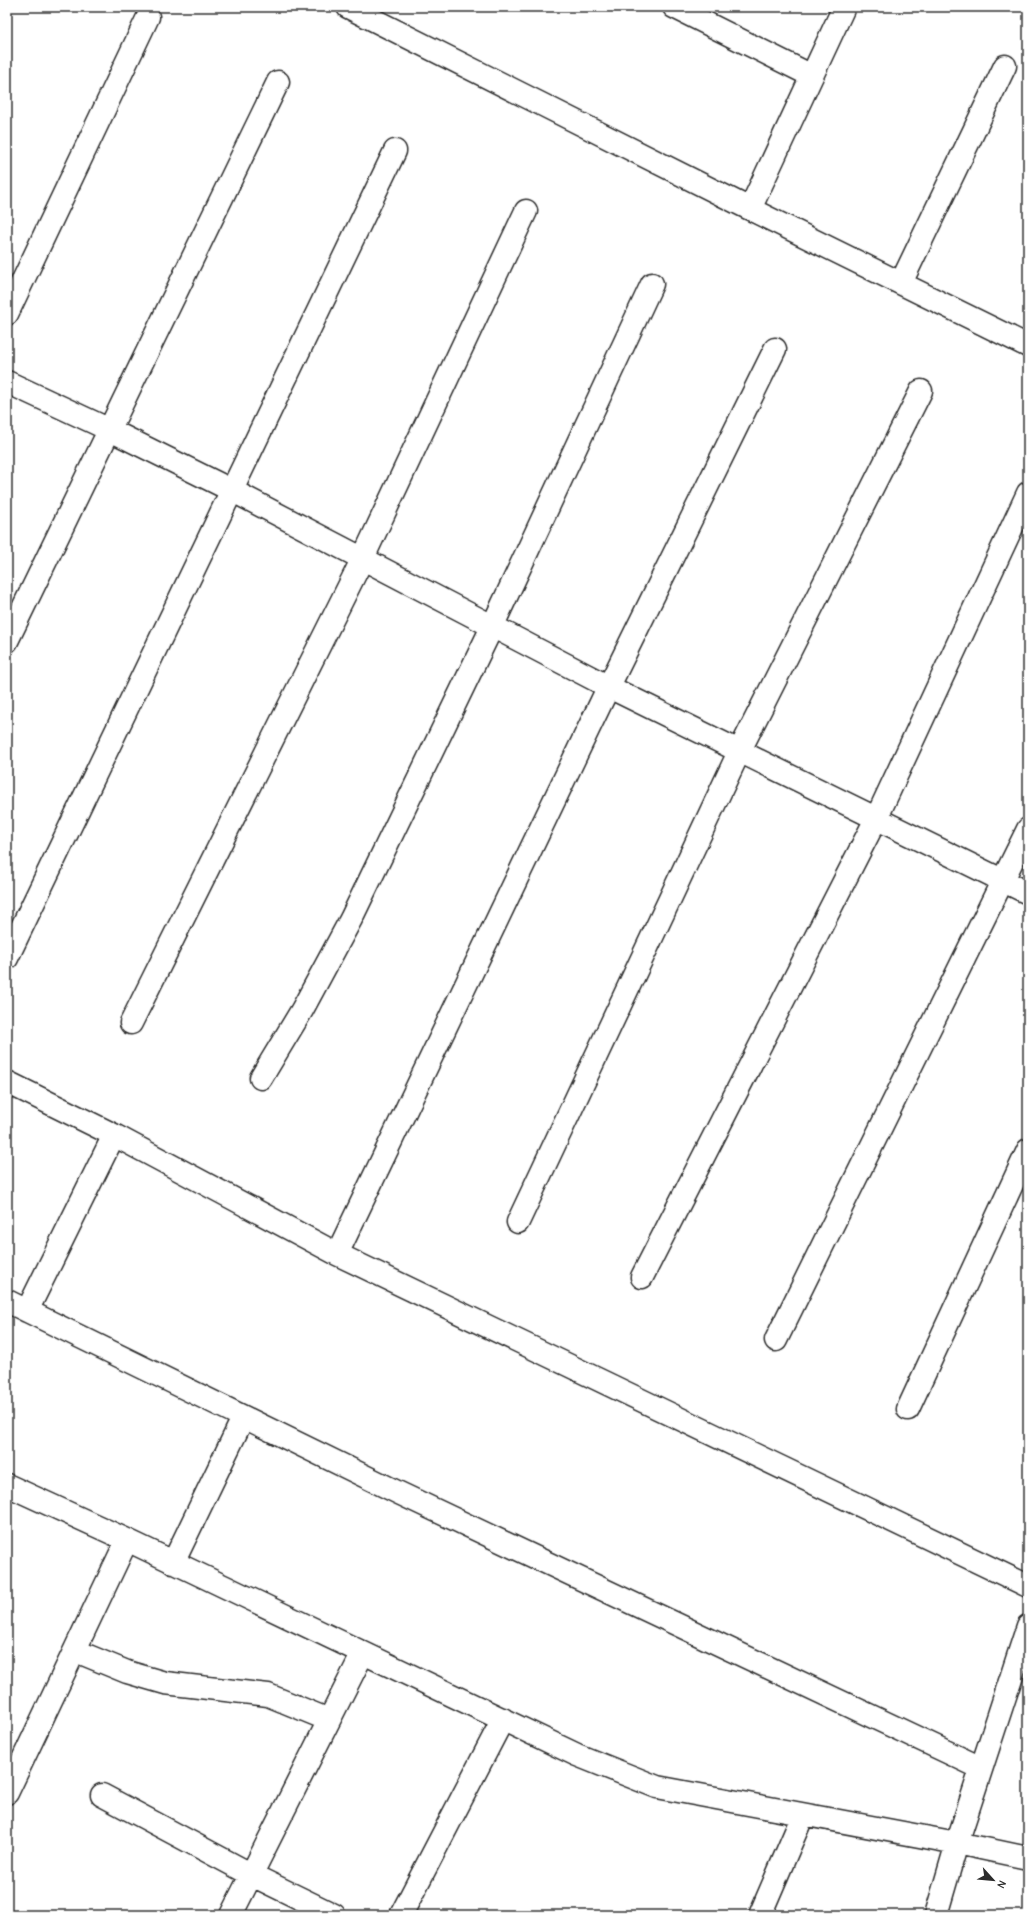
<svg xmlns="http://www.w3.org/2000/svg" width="1035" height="1922" viewBox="0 0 1035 1922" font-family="'Comic Neue',sans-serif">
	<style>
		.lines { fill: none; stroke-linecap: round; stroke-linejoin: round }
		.minor-casing { stroke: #2b2b2b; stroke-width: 25 }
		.minor { stroke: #fff; stroke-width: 22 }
	</style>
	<rect width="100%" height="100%" fill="#fff"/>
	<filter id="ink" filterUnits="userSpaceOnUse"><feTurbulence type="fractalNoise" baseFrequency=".025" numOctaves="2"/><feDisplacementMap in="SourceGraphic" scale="8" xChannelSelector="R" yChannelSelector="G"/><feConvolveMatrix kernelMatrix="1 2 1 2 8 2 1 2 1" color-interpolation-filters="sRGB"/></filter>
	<g filter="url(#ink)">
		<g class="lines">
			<defs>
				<path id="minor" d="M348,7L750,209
					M674,7L812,76
					M844,7L750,209L1028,346
					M901,283L1005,66
					M7,314L148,17
					M7,382L110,430L233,491L609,687L1028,893
					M7,641L278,82
					M7,958L395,151
					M131,1023L363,558L526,211
					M261,1078L302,1010L351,919L493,625L652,284
					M7,1082L114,1135L337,1254L1028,1586
					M518,1222L739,752L921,391
					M337,1254L608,688L775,349
					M642,1277L877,817L1028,493
					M7,1301L399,1493L981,1768
					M27,1311L114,1135
					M776,1340L1028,829
					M908,1409L1028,1150
					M7,1485L127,1540L577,1755L657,1787L957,1843L1028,1858
					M173,1563L243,1418
					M76,1651L127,1672L165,1683L268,1695L329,1720
					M7,1793L127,1540
					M102,1795L252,1875L334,1915
					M231,1915L363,1653
					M401,1915L503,1719
					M760,1915L803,1815
					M936,1915L957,1843L1028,1626"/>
			</defs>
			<!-- minor casing -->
			<use href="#minor" class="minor-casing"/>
			<!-- minor -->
			<use href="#minor" class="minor"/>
		</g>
	</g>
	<!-- margin -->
	<rect width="1035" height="1922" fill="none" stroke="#fff" stroke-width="24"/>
	<rect x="12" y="12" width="1011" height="1898" fill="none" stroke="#2b2b2b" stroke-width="1.5" filter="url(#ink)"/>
	<!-- north arrow -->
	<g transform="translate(993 1880) rotate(117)" stroke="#ffffff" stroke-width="3" paint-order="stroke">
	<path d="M0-3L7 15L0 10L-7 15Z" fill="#2b2b2b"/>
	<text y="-6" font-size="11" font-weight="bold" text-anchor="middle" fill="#2b2b2b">N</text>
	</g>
</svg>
